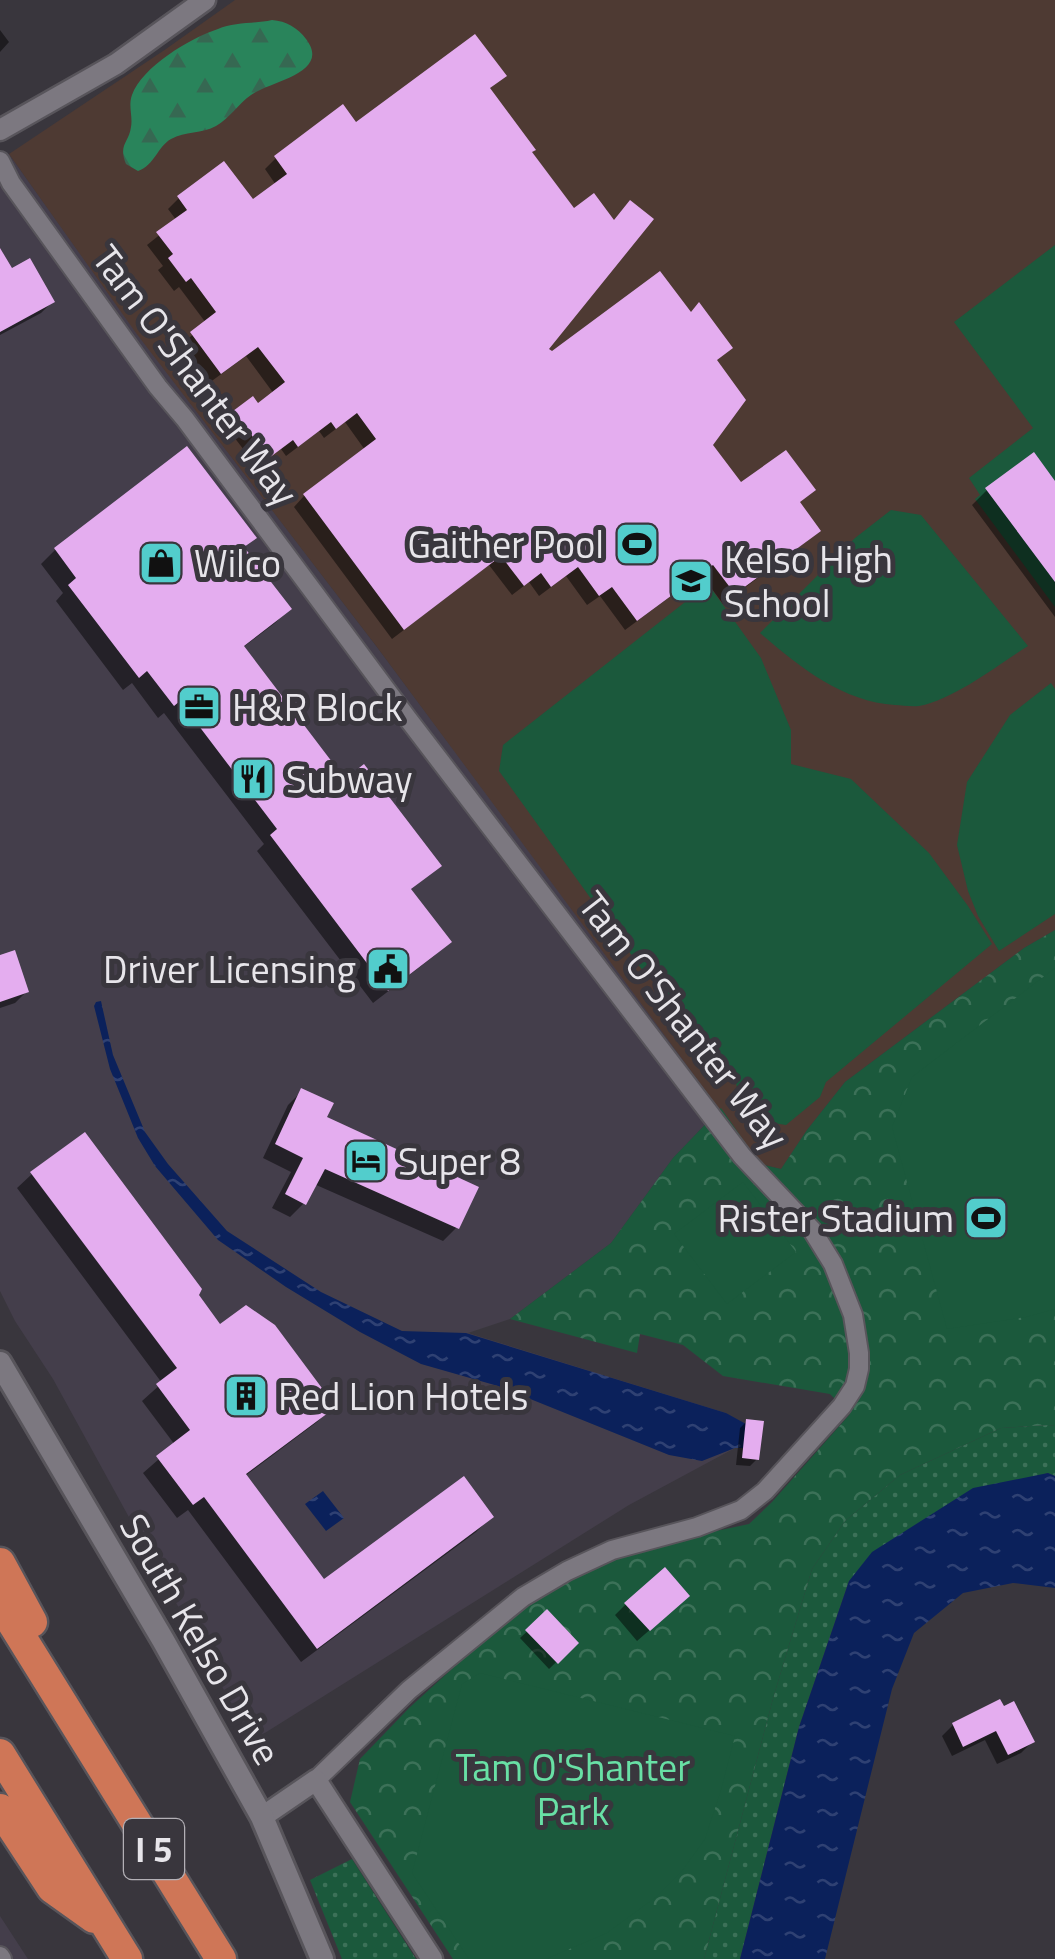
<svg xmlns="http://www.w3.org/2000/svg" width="1055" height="1959" viewBox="0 0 1055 1959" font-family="'Titillium Web',sans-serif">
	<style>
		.built { fill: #443e4b }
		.education { fill: #4e3a33 }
		.grass { fill: url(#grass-dots) }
		.forest { fill: url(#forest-firs) }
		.park { fill: url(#park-crowns) }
		.garden { fill: #1b593c }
		.water { fill: url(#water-ripples) }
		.shadow { fill: #0007 }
		.building { fill: #e4adef }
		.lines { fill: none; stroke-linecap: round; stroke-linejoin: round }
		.minor-casing { stroke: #58555b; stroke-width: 22 }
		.tertiary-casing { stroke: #58555b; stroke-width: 25 }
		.secondary-casing { stroke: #58555b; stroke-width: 28 }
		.motorway-casing { stroke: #58555b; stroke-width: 35 }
		.minor { stroke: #7c7880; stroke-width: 18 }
		.tertiary { stroke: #7c7880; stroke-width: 20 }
		.secondary { stroke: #7c7880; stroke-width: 22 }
		.motorway { stroke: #cf7657; stroke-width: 30 }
		.labels { text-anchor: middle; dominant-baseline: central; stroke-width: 10; stroke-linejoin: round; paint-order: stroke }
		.shield { fill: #39363d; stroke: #b3b0b6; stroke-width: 2.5 }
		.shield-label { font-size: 35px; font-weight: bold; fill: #e7e5ea }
		.street-label { font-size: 38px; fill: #e7e5ea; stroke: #39363d }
		.poi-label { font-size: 38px; fill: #e7e5ea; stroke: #39363d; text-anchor: start }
		.park-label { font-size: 38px; fill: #68e0a5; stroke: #39363d }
	</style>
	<defs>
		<pattern id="grass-dots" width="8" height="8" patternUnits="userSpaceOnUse" patternTransform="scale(2.5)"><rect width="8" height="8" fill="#1b593c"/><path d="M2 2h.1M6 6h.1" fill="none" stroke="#3c7158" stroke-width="1.8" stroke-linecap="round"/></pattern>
		<pattern id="forest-firs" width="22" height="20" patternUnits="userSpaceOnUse" patternTransform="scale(2.5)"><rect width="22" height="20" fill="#29845b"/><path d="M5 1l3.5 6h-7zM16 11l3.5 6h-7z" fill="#366852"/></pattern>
		<pattern id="park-crowns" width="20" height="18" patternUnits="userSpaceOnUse" patternTransform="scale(2.5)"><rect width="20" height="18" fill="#1b593c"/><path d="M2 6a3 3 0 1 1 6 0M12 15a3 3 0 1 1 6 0" fill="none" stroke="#3c7158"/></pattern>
		<pattern id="water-ripples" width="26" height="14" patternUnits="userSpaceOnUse" patternTransform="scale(2.5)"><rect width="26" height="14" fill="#0b215b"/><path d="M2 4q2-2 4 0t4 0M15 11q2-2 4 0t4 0" fill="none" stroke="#2f4173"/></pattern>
	</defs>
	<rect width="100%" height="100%" fill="#39363d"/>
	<!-- built -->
	<path class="built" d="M9,154L137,333L377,647L721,1108L673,1158L611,1243L510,1319L468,1333L726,1413L745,1448H735L629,1505L252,1741L53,1379L15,1321L0,1291V157Z
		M0,1916L28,1959H0Z"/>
	<!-- education -->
	<path class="education" d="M235,0H1055V930L1024,948L845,1082L807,1130L781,1169L760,1164L377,647L136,333L9,154L166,49Z"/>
	<!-- grass -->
	<path class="grass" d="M1048,1425L1055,1426V1476L1047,1473L849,1581L799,1727L740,1959H704L774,1695L812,1569L845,1521L900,1475L1001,1428Z
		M352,1859L416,1959H342L310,1880Z"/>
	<!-- forest -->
	<path class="forest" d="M272,20C286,21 298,28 306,39C332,73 270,81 251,95C238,104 230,118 216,126C202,134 185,131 171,139C157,147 155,165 138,171L126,164C118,144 129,143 131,127C133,116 128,106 132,95C142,67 190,38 218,29C234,22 255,24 272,20Z"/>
	<!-- park -->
	<path class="park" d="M1055,930V1426L1048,1425L1001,1428L900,1475L845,1521L812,1569L774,1695L704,1959H453L350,1802L360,1759L409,1708L487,1637L556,1583L641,1547L749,1524L772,1502L850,1414L830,1394L723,1376L683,1345L640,1334L637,1353L510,1319L611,1243L673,1158L721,1108L760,1164L781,1169L807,1130L845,1082L1024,948Z"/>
	<!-- garden -->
	<path class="garden" d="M1055,245V607L975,499L980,495L969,478L1033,428L954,322Z
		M891,510L921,515L1028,646C996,666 955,699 919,706C911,707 902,705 895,705C843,702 798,666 760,633L855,538Z
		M708,584L761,658L791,730V764L851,779L929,853L968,906L992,944L826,1082L820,1097L786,1125L754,1120L738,1092L734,1074L709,1038L700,1043L650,977L648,978L499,771L503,745Z
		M1051,683L1055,689V914L999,951L978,916L968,891L957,845L967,782L1010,715Z
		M1055,968V1309L1026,1317L947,1329L892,1127L912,1077Z
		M743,1182L796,1252L727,1304L674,1234Z
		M480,1673L735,1736L721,1790L705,1839L682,1871L656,1897L607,1933L546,1959H469L412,1873L462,1684Z"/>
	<!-- water -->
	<path class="water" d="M101,1001L113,1055L145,1132L168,1164L227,1231L321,1292L402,1331L466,1333L726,1413L746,1424L745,1448H735L702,1461L669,1455L498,1386L421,1364L360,1332L286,1287L218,1240L155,1166L138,1138L110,1069L94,1006L96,1002Z
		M1048,1473L1055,1476V1588L1013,1583L963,1593L914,1633L892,1689L825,1959H740L799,1727L849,1581L872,1552L973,1488Z
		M323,1491L344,1518L326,1531L305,1504Z"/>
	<!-- shadow -->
	<path class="shadow" d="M0,30L9,42L0,52Z
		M503,75L488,90L529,153L546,349L551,355L715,361L710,445L740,486L797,503L807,541L723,604L701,574L625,630L600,596L587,605L566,576L539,596L529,582L512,595L489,565L392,639L294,507L304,496L365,450L345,422L324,438L319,431L286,456L281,449L257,467L224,424L235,413L258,406L274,394L246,356L209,383L181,345L206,323L179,287L174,291L158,270L163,266L147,245L177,221L168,209L179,198L252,203L276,185L265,169L276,158L356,126Z
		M0,272L52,302L41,313L0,335Z
		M1033,456L1055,485V617L972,505L987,490Z
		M242,548L289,609L275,623L242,648L344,782L438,866L409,891L448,942L434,956L373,1003L257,851L264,844L164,713L158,718L132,683L123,690L56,601L63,593L41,564L55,550Z
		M0,958L26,992L15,1003L0,1008Z
		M302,1091L324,1118L457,1227L443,1241L314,1184L304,1203L290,1217L272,1208L291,1172L263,1158L288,1105Z
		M32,1174L196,1296L220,1327L332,1407L317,1422L245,1476L324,1583L491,1517L476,1532L301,1662L188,1510L177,1518L143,1473L175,1445L142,1401L162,1383L17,1188Z
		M747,1421L757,1459L750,1466L736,1465L740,1428Z
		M626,1604L676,1607L637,1641L615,1615Z
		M547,1613L576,1643L549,1669L520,1638Z
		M1003,1709L1032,1742L1021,1753L997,1764L985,1740L952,1756L942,1736L953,1725Z"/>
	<!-- building -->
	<path class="building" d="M475,34L507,76L490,88L536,150L532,152L574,208L594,193L614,220L630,200L654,219L549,349L552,351L660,271L691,312L699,302L733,348L717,360L746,400L713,445L741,482L786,450L816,490L800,502L821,531L735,594L713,565L637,621L612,587L599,596L578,567L551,587L541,573L524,586L501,556L404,630L303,494L376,439L357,413L336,429L331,422L298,447L293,440L269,458L233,411L253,396L258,403L285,382L258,347L221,374L190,332L216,312L191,278L186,282L168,258L173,254L156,232L187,210L177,196L224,161L253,199L287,174L274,156L343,104L356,122Z
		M0,248L12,268L30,258L55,302L0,332Z
		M187,446L257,538L244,547L292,609L244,646L345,779L364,764L442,866L411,889L452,942L388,991L270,835L277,829L180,701L174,706L147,671L139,678L68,585L76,578L54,548Z
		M1034,452L1055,481V582L985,488Z
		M15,950L29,992L0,1002V955Z
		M301,1088L334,1103L327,1117L479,1187L459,1229L325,1169L306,1205L285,1194L303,1158L275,1144Z
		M85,1132L202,1289L199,1295L220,1324L246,1305L275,1325L336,1407L246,1474L324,1579L464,1476L494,1517L317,1649L204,1497L193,1505L156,1456L190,1430L156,1384L177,1368L30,1172Z
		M746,1419L764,1421L759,1460L742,1458Z
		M665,1567L690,1596L650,1631L624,1603Z
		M547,1609L579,1643L558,1664L525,1630Z
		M1000,1699L1004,1706L1014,1701L1035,1742L1008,1755L996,1731L963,1747L952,1723Z"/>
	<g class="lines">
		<defs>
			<path id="minor" d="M0,161L11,183L158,387L185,419L408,719L742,1156L812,1230L833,1264L853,1315L859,1353V1369L855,1386L842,1406L765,1491L741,1510L697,1527L612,1550L567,1571L523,1597L409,1690L316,1780
				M0,1956L2,1959"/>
			<path id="tertiary" d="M0,130L116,64L205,0
				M262,1817L316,1780L432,1959"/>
			<path id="secondary" d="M0,1363L163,1640L262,1817L322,1959"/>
			<path id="motorway" d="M0,1563L32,1622
				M0,1603L221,1959
				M0,1754L127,1959
				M0,1809L52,1888L94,1918"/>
		</defs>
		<!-- minor casing -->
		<use href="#minor" class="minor-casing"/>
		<!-- tertiary casing -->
		<use href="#tertiary" class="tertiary-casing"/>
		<!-- secondary casing -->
		<use href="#secondary" class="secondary-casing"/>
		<!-- motorway casing -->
		<use href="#motorway" class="motorway-casing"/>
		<!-- minor -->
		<use href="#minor" class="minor"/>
		<!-- tertiary -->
		<use href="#tertiary" class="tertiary"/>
		<!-- secondary -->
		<use href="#secondary" class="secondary"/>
		<!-- motorway -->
		<use href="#motorway" class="motorway"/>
	</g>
	<!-- icons -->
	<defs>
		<symbol id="stadium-square" viewBox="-11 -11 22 22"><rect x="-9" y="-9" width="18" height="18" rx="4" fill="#52cdcc" stroke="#39363d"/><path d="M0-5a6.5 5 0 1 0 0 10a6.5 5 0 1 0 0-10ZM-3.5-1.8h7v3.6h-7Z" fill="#111"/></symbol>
		<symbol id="shop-square" viewBox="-11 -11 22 22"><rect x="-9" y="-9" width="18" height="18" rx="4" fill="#52cdcc" stroke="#39363d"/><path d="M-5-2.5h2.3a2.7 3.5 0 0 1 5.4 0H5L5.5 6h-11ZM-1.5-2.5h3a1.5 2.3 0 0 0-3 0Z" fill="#111"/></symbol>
		<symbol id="school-square" viewBox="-11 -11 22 22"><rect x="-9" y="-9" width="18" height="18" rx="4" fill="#52cdcc" stroke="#39363d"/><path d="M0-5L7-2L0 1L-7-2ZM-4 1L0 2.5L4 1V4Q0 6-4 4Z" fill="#111"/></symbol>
		<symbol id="office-square" viewBox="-11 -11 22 22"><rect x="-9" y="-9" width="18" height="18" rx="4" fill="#52cdcc" stroke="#39363d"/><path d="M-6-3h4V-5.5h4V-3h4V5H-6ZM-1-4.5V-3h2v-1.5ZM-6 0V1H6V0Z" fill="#111"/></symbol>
		<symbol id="restaurant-square" viewBox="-11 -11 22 22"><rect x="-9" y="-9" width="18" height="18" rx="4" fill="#52cdcc" stroke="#39363d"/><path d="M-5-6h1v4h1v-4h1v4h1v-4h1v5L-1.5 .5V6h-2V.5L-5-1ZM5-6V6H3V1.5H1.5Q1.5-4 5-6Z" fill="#111"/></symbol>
		<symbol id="civic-square" viewBox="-11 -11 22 22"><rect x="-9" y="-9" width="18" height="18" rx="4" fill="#52cdcc" stroke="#39363d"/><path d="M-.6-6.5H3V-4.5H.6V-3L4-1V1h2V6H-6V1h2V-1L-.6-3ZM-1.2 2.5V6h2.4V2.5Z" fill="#111"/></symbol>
		<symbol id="hotel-square" viewBox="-11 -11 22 22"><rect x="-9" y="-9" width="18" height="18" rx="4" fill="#52cdcc" stroke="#39363d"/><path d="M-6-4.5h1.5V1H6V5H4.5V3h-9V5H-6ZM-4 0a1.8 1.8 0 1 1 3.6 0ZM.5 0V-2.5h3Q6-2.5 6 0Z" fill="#111"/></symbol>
		<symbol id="building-square" viewBox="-11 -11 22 22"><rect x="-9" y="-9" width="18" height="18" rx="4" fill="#52cdcc" stroke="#39363d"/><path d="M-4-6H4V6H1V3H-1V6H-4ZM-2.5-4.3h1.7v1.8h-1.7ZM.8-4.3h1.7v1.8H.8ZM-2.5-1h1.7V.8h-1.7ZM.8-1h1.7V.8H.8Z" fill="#111"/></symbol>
	</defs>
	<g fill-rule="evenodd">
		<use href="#stadium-square" x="612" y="519" width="50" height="50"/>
		<use href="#shop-square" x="136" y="538" width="50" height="50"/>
		<use href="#school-square" x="666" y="556" width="50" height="50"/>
		<use href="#office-square" x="174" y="682" width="50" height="50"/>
		<use href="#restaurant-square" x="228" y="754" width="50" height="50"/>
		<use href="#civic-square" x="363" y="944" width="50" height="50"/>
		<use href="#hotel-square" x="341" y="1136" width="50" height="50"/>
		<use href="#stadium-square" x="961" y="1193" width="50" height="50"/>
		<use href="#building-square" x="221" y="1371" width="50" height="50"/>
	</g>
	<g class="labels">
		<!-- shield labels -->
		<rect class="shield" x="124" y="1819" width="60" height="60" rx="8"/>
		<g class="shield-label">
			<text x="154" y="1849">I 5</text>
		</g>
		<!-- street labels -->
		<g class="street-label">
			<text transform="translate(196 375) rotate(53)">Tam O'Shanter Way</text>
			<text transform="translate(684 1020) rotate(52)">Tam O'Shanter Way</text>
			<text transform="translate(201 1639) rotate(60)">South Kelso Drive</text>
		</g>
		<!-- poi labels -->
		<g class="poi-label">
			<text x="604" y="544" text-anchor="end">Gaither Pool</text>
			<text x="724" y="559">Kelso High<tspan x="724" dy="44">School</tspan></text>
			<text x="194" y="563">Wilco</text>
			<text x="232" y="707">H&amp;R Block</text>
			<text x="286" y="779">Subway</text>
			<text x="356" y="969" text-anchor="end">Driver Licensing</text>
			<text x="398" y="1161">Super 8</text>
			<text x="954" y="1218" text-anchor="end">Rister Stadium</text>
			<text x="278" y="1396">Red Lion Hotels</text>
		</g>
		<!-- park labels -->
		<g class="park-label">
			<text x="573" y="1767">Tam O'Shanter<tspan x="573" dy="44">Park</tspan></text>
		</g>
	</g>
</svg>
